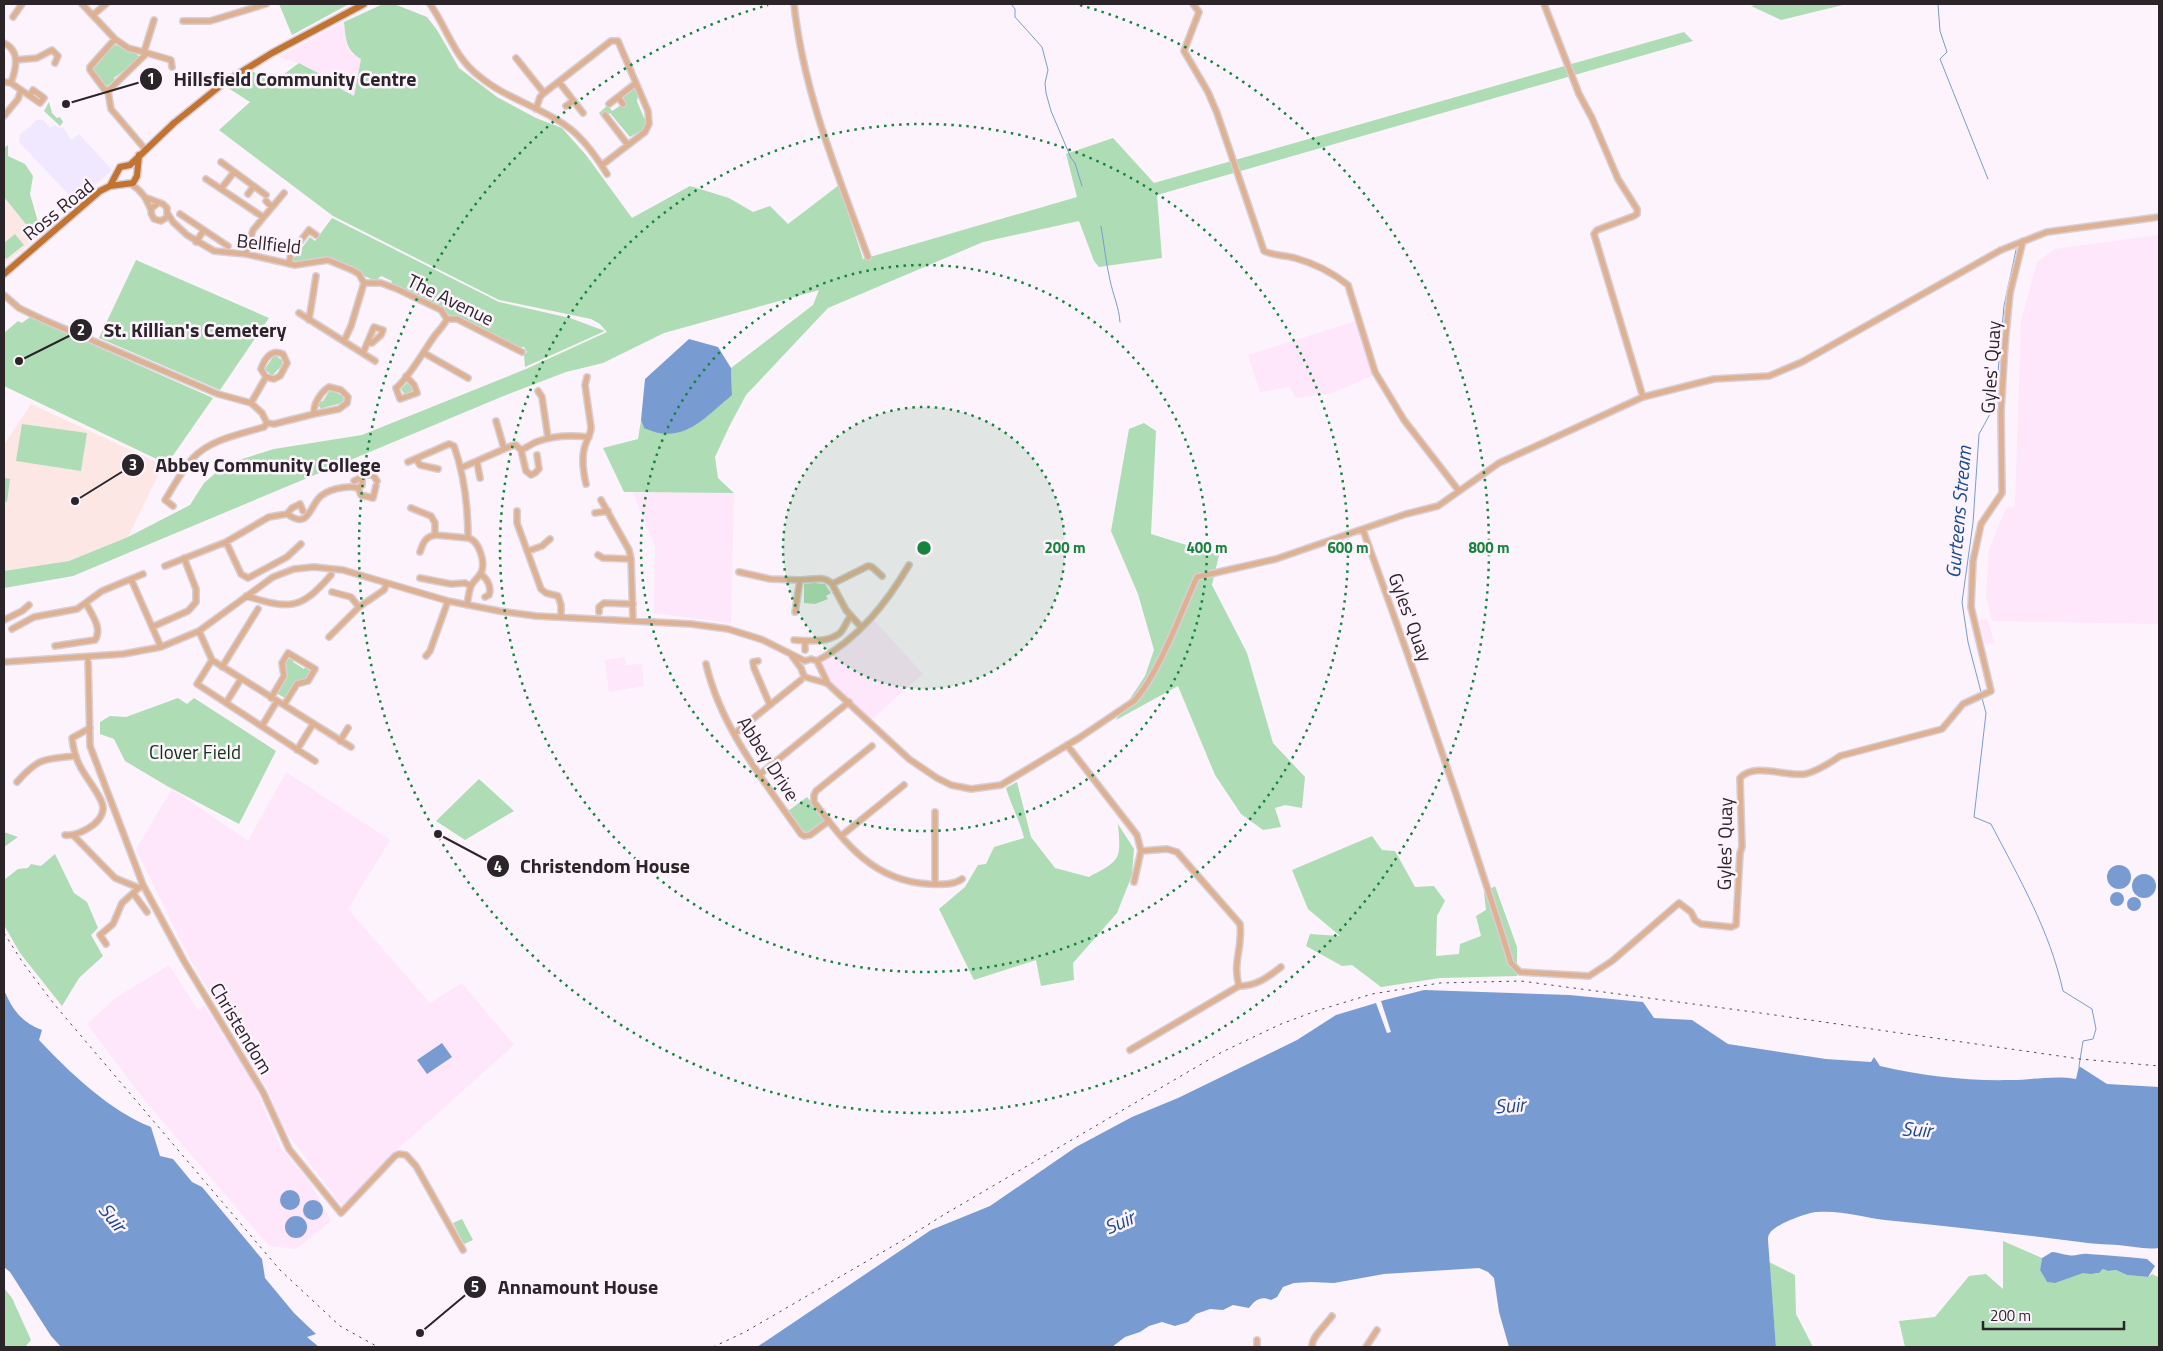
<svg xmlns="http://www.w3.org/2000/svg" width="2163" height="1351" viewBox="0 0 2163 1351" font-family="'Titillium Web',sans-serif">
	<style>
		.built { fill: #fee6fb }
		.education { fill: #fce7e5 }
		.medical { fill: #efe8fe }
		.green { fill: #aedcb4 }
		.water { fill: #789cd2 }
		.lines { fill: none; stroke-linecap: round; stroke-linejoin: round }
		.stream { stroke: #789cd2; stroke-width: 1 }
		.minor-casing { stroke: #d7ced6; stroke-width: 8 }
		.major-casing { stroke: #d7ced6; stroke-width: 9 }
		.minor { stroke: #ddb191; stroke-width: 5 }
		.major { stroke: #c1732f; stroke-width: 6 }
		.rail { stroke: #504a4f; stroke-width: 1; stroke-dasharray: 2.5 5; stroke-linecap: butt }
		.ring { fill: none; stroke: #17843b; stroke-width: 2.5; stroke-dasharray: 2.5 5 }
		.labels { text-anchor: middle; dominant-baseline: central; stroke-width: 5; stroke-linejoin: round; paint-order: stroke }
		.street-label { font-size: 19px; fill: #2b252a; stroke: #fdf3fc }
		.park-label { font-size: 19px; fill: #0a3415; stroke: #fdf3fc }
		.water-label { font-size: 20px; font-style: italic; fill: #1d4b8d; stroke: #fdf3fc }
		.centre { fill: #17843b; stroke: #fdf3fc; stroke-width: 2.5 }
		.ring-label { font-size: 15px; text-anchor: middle; font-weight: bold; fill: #17843b; stroke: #fdf3fc; stroke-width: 5; stroke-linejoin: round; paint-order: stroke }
		.leader { fill: none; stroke: #2b252a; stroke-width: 2 }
		.callout-dot { fill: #2b252a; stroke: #fdf3fc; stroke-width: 2 }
		.mark-label { font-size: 15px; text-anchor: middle; font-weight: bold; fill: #fff }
		.callout-label { font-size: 20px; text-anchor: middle; font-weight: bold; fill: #2b252a; stroke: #fdf3fc; stroke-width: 5; stroke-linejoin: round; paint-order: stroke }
	</style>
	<rect width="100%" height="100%" fill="#fdf3fc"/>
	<!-- built -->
	<path class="built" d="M344,22L347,47L352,54L361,58L354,96L319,77L320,75L305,65L278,57Z
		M2159,235V624L1992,621L1986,596L1989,549L2006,508L2015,506L2021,321L2037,262L2055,249Z
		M1356,321L1374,375L1333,393L1296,398L1290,387L1260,392L1248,355Z
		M633,493H734L731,623L654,613L655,546Z
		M1987,619L1991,631L1994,643L1985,644L1979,620Z
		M874,620L923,674L872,719L825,676L822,666L827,660Z
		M624,657L626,665L642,664L644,686L609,692L605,660Z
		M286,772L390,840L348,909L430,1003L462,983L514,1045L399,1148L342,1206L287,1133L267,1088L189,958L136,849L172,789L248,841Z
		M169,965L198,1010L205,1006L255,1086L280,1146L311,1184L331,1221L296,1249L269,1246L146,1102L87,1024L117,997Z"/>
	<!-- education -->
	<path class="education" d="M4,197L37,238L4,264Z
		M31,404L163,465L128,537L69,561L4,571V445Z"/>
	<!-- medical -->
	<path class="medical" d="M37,120H43L50,128L55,125L59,129L63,127L71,140L79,134L112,170L76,202L19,142L20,135Z"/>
	<!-- green -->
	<path class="green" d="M279,4H349L292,35Z
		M383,4H394L427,17L437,30L459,68L497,97L536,118L562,128L586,155L632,218L690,186L729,198L753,212L770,206L788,224L839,185L863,259L1077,197L1066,154L1113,138L1154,183L1684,32L1693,41L1157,195L1162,258L1099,267L1094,261L1079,221L983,242L828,308L746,395L730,425L715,457L718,478L734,493L624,492L603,448L638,439L641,420L644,428L732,395L731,368L813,305L819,290L664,333L603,363L566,372L506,395L73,576L4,588V571L69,561L128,537L190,505L204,483L226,464L274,449L362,435L526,369L607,332L600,324L591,319L499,300L333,216L219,130L250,102L225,86L252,71L272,83L299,63L320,74L319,77L354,96L361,59C345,50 346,38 344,22Z
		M1760,4H1847L1781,20L1751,6Z
		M113,44L137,53L139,59L114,78V80L106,87C98,84 94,74 92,67Z
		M635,88L638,96L637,101L644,118L647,119L644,129L630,137L610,113L602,118L599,113L608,105L612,111L621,105L625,106L626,104L623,97Z
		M49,102L52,113L57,118L60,117L63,122L60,126L44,111Z
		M8,145V156L25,164L33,176L30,194L38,222L37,238L4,197V148Z
		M332,218L499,302L570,318L605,331L525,367L524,355L527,352L524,347H517L457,316L449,315L445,310L391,284L392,281L381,276L377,280C360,278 349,262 331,258C318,255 304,263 292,261L291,258L295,257L310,237L315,241Z
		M15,234L24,245L6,259L4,256V243Z
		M136,260L269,318L220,390L99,338Z
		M30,317L213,398L167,464L4,386V333L18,321L22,323Z
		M276,356L282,360V365L272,376L265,369L273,357Z
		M408,382L414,388L412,393L405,395L401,389Z
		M330,390L343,396L344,400C339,406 329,405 321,409L318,405L319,402L323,401Z
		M1144,423L1156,431L1151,534L1219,555L1212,585L1247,653L1273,743L1305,777L1302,808L1285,805L1275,808L1281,827L1263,830L1241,814L1215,775L1178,686L1116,720L1145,676L1154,650L1138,594L1111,531L1129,429Z
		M22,424L87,433L81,471L16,461Z
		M4,478L10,479L7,502L4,501Z
		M814,583L825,584L831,593L826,596L828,599L815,604L804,603V584Z
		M291,657L295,659L293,662L304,669L306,666L309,668L310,673L306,679L296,681L285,698L276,693L287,675L284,664Z
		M178,698L187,704L194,698L276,751L239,824L167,786L125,761L114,739L100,734V722L110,716L126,717Z
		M479,779L514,811L465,840L436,821Z
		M1017,782L1031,837L1055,868L1089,877C1121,860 1121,860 1118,824L1134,849L1132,875L1117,913L1073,963L1074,980L1041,986L1036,960L974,980L939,909L965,887L978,865L986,864L994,847L1024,838C1020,820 1011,806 1006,788Z
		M807,797L823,816L824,821L808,833H805L788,811Z
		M4,832L18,837L4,847Z
		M1372,836L1382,850L1395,851L1415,887L1434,886L1445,901L1437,916L1436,956L1459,954L1460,944L1481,936L1476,916L1486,910L1484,893L1495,886L1517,947V976L1440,978L1381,987L1352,965L1342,966L1306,946L1310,934L1340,936L1308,909L1292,870Z
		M55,854L74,893L87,902L98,928L91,935L103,956L79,978L62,1006L20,953L4,925V880L18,869L28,868L31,864L41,866Z
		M462,1219L473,1240L464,1244L453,1223Z
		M2003,1241L2042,1258L2040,1270L2047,1282C2062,1284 2068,1275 2081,1273C2090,1271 2097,1278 2103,1269L2108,1271L2116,1270L2127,1275L2148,1277L2152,1274L2158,1277L2159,1347H1905L1899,1321L1935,1317L1969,1276L1986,1274L2003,1289Z
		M1769,1262L1795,1275L1796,1314L1813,1347H1776Z
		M4,1288L12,1298L31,1340L25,1347H4Z"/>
	<!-- water -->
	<path class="water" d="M689,339L718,347L731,368L732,395C704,418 683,446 644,428L641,420L645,379Z
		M2107 877a12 12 0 1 1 24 0a12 12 0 1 1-24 0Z
		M2132 886a12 12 0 1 1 24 0a12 12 0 1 1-24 0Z
		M2110 899a7 7 0 1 1 14 0a7 7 0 1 1-14 0Z
		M2127 904a7 7 0 1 1 14 0a7 7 0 1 1-14 0Z
		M4,990C12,1009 22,1023 42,1030L39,1040C69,1072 110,1111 151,1127L160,1156L173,1159L192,1182L202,1187L262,1259L265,1278L294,1313L316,1334L307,1337L319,1347H61L51,1336L10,1272L4,1267Z
		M1424,990L1569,995L1643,1002L1654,1018L1692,1020L1728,1044L1826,1059L1871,1062L1874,1057L1880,1066C1922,1076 1967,1081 2010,1080C2033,1080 2053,1075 2076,1079L2079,1066L2107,1084L2159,1087V1248C2145,1250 2132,1246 2118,1245C2105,1244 2093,1244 2080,1242C2015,1234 1950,1226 1885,1220C1862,1217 1841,1210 1817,1212C1808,1212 1774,1225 1770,1233C1768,1235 1768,1238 1768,1240L1776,1347H1509L1499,1312L1494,1278L1488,1272L1479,1268L1384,1274L1334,1283L1311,1282L1294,1283L1283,1287L1277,1297L1271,1300C1261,1296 1256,1299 1249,1308L1233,1305L1223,1310L1210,1309L1196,1314L1188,1322L1175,1326L1162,1322L1149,1326L1140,1332L1125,1337L1112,1347H757L931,1230L990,1206L1076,1147L1132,1117L1178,1098L1297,1040L1336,1015L1376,1003L1387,1033L1391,1032L1381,1001Z
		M442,1043L452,1057L427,1074L417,1060Z
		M280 1200a10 10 0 1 1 20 0a10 10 0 1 1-20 0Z
		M303 1210a10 10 0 1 1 20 0a10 10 0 1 1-20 0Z
		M285 1227a11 11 0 1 1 22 0a11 11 0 1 1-22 0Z
		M2052,1252C2058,1252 2063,1255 2068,1255C2075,1257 2081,1253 2088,1254C2108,1255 2128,1257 2147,1259L2155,1266L2148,1277L2127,1275L2116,1270L2108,1271L2103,1269L2099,1273L2091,1274L2083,1273L2055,1283L2047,1282L2040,1270L2042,1258Z"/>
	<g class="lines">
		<!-- stream -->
		<path class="stream" d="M1011,4L1015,9V17L1042,47L1048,70L1045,83L1046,93L1051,111L1071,158L1075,163L1082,186
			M1938,4L1940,31L1947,52L1940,59L1988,179
			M1101,226C1104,244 1106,263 1110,280C1113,295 1119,307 1120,322
			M1981,692L1968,642L1962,602L1973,523L1979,434L1995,405L2004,306L2016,250
			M1982,698L1986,713L1974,817L1991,824C2019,878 2050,931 2063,991L2092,1009L2096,1029L2093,1039L2083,1041L2079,1066"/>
		<defs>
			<path id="minor" d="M82,4L115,39
				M430,4C447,28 454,57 479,76C505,98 538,106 565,125C583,137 596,156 607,174
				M794,4C803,91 838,175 868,257
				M1193,4L1199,12L1184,51L1208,92L1217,113L1264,251C1274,256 1285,255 1295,258C1313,263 1333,273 1348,285L1375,372L1404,420L1459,491
				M1544,4L1579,94L1592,118L1618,179L1637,209V214L1634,216L1597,230L1594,234L1643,397
				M93,15L106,4
				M13,17L22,4
				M183,21H210L266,4
				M4,43C21,51 16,69 11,83
				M144,52L154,20
				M147,53L171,60L172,67
				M516,58L544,93
				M16,60L37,58L52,50L58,56L55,63
				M4,82L11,83L40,103L44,98L33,90L30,95
				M559,82L583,113
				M108,91L147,53L128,48L115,39L90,67V70L104,89L108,91L111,109L145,149
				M618,97L623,104
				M609,104L636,83
				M566,106L573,101
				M536,109L540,97L544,93L611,41H618L648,111L649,124L645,132L602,165
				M605,115L628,145
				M4,116L18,99L21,90
				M221,162L266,195
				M206,179L263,217
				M131,184C142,191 146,198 151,210
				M221,189L234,172
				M248,194L254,186
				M147,198L163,204L167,208V217L161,221L154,219L151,213L152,208L158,203
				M266,201L272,207
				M168,214L173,222L187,235L214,251L246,254L295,265L328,260L352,270L359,274L364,283
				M180,214L204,230
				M309,230L316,235
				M196,242L204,230L228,246
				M246,254L253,230L284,193
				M289,264L291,253L309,230
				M364,283H381L397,289L441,310L447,319H457L522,352
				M4,295L19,308L44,320L218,394L251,403L262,413L267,423
				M299,313L375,361
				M309,320L316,276
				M344,341L351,326L364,283
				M363,353L374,327L383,330L381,335L372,343L368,342
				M424,353L468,378
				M406,376L414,385L417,393L400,399L396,388C408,379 424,351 433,338C438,331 443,327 447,319
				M538,391L542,397L548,438
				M251,403L266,377L261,369C265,358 271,349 283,354L287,363L280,376L274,379L266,377
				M496,421L504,448
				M521,450L526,471L531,475L535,473L539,469L537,455
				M416,459L420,465L438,469
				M408,462L449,444L454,446C464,474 468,508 468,538C479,540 486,563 481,573C479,577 473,581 471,586C469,591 468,599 467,605
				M477,462L480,478
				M461,468L511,446L516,445L521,450C527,448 532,443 539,441C555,435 572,435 589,437
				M354,481L362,477
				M586,484C583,471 581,455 586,443C588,437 591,434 591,427L585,385L587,377
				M358,488L361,495L373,498L376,486
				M601,500L629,550L631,559L633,621
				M173,506L165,500C174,486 182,470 193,458C211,439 241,434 264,427L267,423L274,424L314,414C313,404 321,392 329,387L341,390L348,397L347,403L339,409L314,414
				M411,508L431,516L435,523V535
				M517,511V523L541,589L546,593L558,596L561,605V617
				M595,513L608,511
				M287,514L292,508L300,504L303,511
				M1363,530C1415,673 1466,817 1511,963L1520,972L1589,976L1612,961L1679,903L1691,912L1695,920L1701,924L1731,927L1736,925L1740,853L1742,847L1740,778C1755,762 1785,777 1805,774C1818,771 1830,763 1840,756L1942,729L1963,704L1991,691L1971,607L1973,561L1981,524L2002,493L2001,412L2005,344L2010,293L2023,241
				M226,542L241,574L248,578L287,557L301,544
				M528,551L542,546L550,539
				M420,552C423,543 425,537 435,535L468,538
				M598,555L603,558L631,559
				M165,566L226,542L269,517L287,514C307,528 308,512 318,499C326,489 347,485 358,488L362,485V477L366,475H373L377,481
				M739,572L770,579L800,580
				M480,574C487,578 492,587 489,595L485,597
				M420,578L451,584L465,583L471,586
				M131,579L161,647
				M832,584L868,566L872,567L882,576
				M832,584L846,610L861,627
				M332,592L351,597L359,607
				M246,596C289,609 300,611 331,575
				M599,612V607L604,603L633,604
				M795,612L800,580C811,580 824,575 832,584
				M4,620L22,611L29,605
				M152,627L188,611L196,602V589L184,558
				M12,629L34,617L77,609L102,591L143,574
				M199,631L212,660L351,747
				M329,637L359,607L384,590L387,583
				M794,640C808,641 828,643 840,633C845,628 846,621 851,616
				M805,641V650
				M55,646L95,640C103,628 91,614 86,603
				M426,656L430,651L448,601
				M792,656L801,668L804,676C810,680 820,680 828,684L909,759L937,778L951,785L971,789L1001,785L1079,738L1134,701C1159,674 1181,612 1197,577L1276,559L1406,514L1438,506L1499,463L1643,397L1714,379L1769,376L1802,362L2001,250L2047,232L2159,217
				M88,657L90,746L143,885L184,961L263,1092L289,1149L341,1213L395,1156L399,1154L406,1155L416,1166L463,1250
				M212,660L197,684L315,761
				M758,661L753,662L754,668L770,705
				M817,661C858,639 886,604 909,565
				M4,662L123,654L161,647L199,631L273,577L294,569L314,567L343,570L448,601L499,611L536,616L691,624L728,629L763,640L805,661L811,659L817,661L828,684
				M706,664C721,728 764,781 801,834L804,836L810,835L829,821
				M222,667L258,609
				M271,698L284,676L282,663L288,653L315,669L308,681L297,684L284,705
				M226,703L241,679
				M262,726L277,701
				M734,734L801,680
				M340,741L348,728
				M1067,745L1137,835L1141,851L1134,882
				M872,746L816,791L814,795V802C845,843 873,881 929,884C941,884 952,886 962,879
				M297,750L313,724
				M759,775L849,702
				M17,782C39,757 45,759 76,756
				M65,835C73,836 80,833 87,829C95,825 103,817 103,808C103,797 84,776 79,764C75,756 73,747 72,738L90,728
				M73,835L115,878L139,888
				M841,836L904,785
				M1141,851L1167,849L1177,852L1240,924C1243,948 1232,962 1239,986C1256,986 1267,978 1281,967
				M935,884V812
				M133,893L147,912
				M106,944L100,935L113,924L122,903L140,887
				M1130,1050L1239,986
				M1257,1347V1340
				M1312,1347C1311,1337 1326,1325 1332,1316
				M1366,1347L1377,1330"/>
			<path id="major" d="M110,186L120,167L130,165L174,123L225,82L272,53L364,4
				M4,274L100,191L110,186L133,183L137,176L139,155"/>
		</defs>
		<!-- minor casing -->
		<use href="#minor" class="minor-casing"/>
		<!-- major casing -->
		<use href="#major" class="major-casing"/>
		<!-- minor -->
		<use href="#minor" class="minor"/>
		<!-- major -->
		<use href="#major" class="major"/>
		<!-- rail -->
		<path class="rail" d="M4,933L23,963L54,1004L280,1270L340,1326L378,1347
			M713,1347L745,1332L905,1239L945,1214L1222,1052L1281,1024L1316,1011L1372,994L1440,983L1521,981L1768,1014L2080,1059L2159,1066"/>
	</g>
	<!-- distance rings -->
	<circle cx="924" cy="548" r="141" fill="#17843b" fill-opacity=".12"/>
	<g class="ring">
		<circle cx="924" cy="548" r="141"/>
		<circle cx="924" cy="548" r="283"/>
		<circle cx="924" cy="548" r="424"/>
		<path d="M1080 5A565 565 0 1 1 768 5"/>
	</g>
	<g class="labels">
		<!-- street labels -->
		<g class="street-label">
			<text transform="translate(58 209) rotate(-39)">Ross Road</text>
			<text transform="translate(269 243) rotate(6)">Bellfield</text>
			<text transform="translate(451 299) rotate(26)">The Avenue</text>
			<text transform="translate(1990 367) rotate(-86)">Gyles' Quay</text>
			<text transform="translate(1411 617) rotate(70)">Gyles' Quay</text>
			<text transform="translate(769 758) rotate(57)">Abbey Drive</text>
			<text transform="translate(1724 844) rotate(-89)">Gyles' Quay</text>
			<text transform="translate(242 1028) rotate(59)">Christendom</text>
		</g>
		<!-- park labels -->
		<g class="park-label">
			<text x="195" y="751">Clover Field</text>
		</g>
		<!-- water labels -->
		<g class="water-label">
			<text transform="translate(1958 512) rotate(-85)">Gurteens Stream</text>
			<text transform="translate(1510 1105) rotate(-4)">Suir</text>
			<text transform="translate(1917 1129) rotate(4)">Suir</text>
			<text transform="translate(113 1217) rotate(51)">Suir</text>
			<text transform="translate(1119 1222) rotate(-24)">Suir</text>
		</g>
	</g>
	<circle cx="924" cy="548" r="8" class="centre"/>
	<g class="ring-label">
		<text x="1065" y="553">200 m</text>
		<text x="1207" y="553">400 m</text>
		<text x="1348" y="553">600 m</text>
		<text x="1489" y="553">800 m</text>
	</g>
	<!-- callouts -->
	<path class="leader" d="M66 104L151 79M19 361L81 330M75 501L133 465M438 834L498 866M420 1333L475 1287"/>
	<g class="callout-dot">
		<circle cx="66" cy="104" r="5"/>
		<circle cx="19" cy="361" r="5"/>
		<circle cx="75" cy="501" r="5"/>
		<circle cx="438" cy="834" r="5"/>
		<circle cx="420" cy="1333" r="5"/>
		<circle cx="151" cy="79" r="12"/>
		<circle cx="81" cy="330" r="12"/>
		<circle cx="133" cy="465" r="12"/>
		<circle cx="498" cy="866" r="12"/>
		<circle cx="475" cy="1287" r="12"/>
	</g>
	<g class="mark-label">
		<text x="151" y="84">1</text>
		<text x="81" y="335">2</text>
		<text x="133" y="470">3</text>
		<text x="498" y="872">4</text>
		<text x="475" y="1292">5</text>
	</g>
	<g class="callout-label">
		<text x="295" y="86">Hillsfield Community Centre</text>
		<text x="195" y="337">St. Killian's Cemetery</text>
		<text x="268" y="472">Abbey Community College</text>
		<text x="605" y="873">Christendom House</text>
		<text x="578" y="1294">Annamount House</text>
	</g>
	<!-- border -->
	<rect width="2163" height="1351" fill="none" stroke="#2b252a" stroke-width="10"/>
	<!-- scale -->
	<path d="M1983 1321v8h141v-8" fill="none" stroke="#2b252a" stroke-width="2.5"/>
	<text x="1990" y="1321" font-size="15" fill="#2b252a" stroke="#fdf3fc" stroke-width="4" paint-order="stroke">200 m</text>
</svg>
